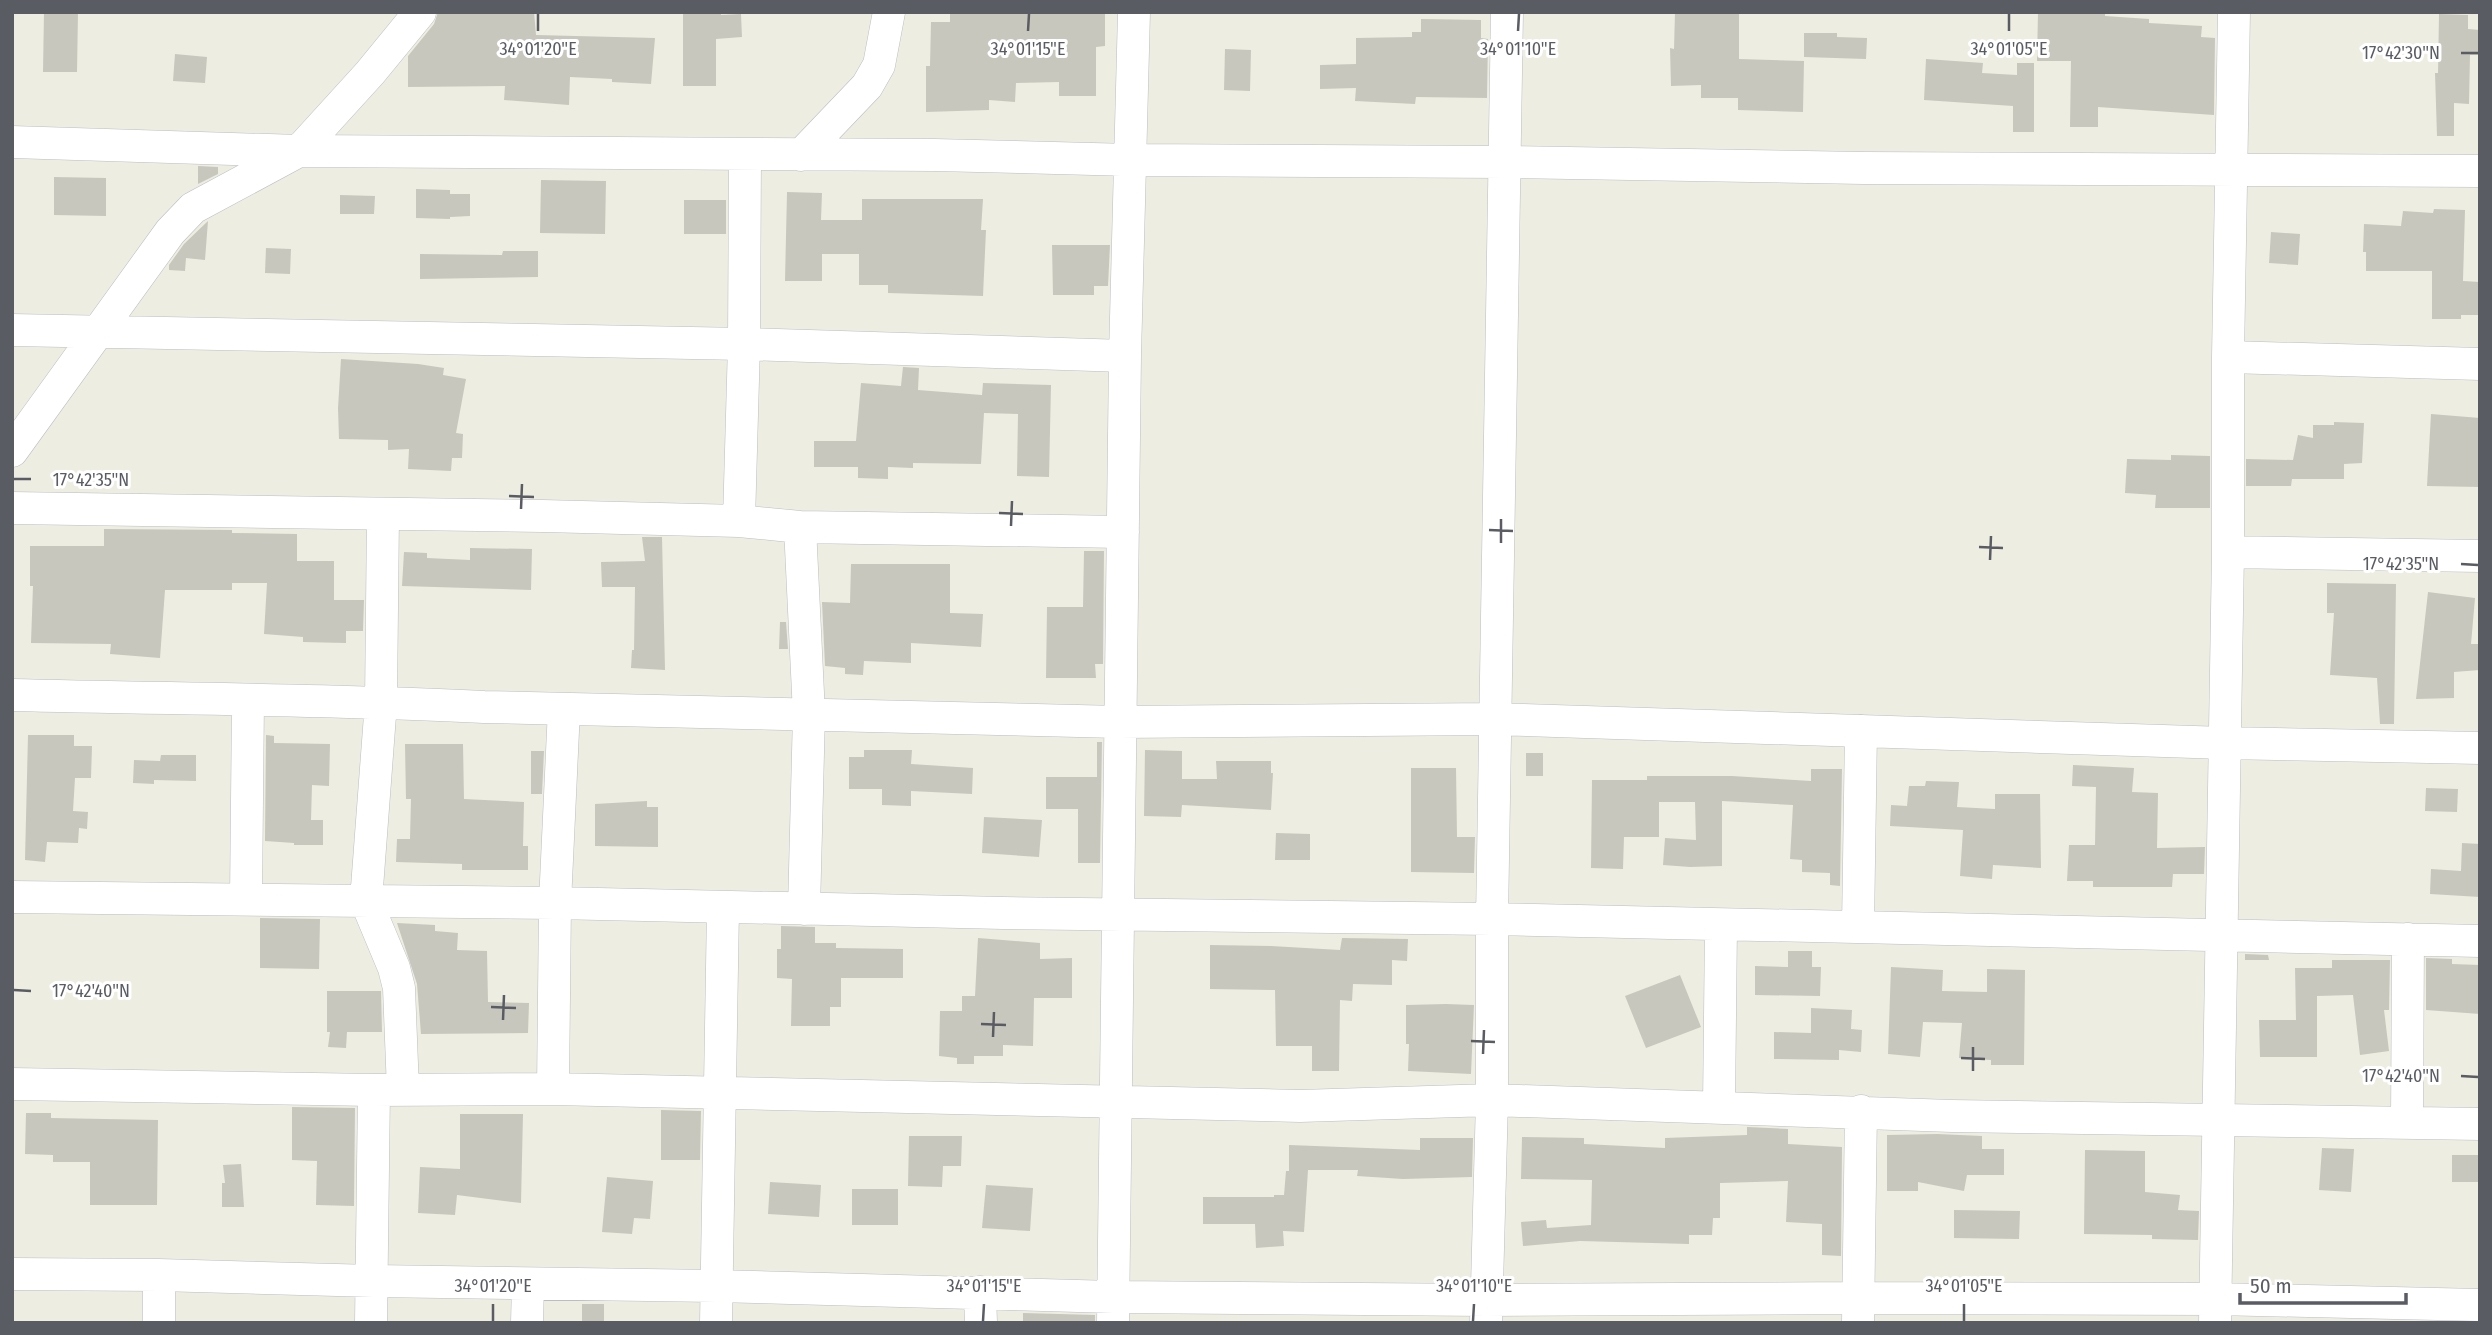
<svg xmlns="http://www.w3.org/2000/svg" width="2492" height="1335" viewBox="0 0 2492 1335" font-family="'Fira Sans Condensed',sans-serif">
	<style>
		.building { fill: #c8c7be }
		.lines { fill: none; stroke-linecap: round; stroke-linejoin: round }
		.minor-casing { stroke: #bbbdc3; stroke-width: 33 }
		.minor { stroke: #fff; stroke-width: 32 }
		.ticks { fill: none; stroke: #595c63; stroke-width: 2.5 }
		.ticks-label { font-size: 18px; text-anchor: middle; fill: #595c63; stroke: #fff; stroke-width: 6; stroke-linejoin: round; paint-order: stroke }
	</style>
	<rect width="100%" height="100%" fill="#edede1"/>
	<!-- building -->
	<path class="building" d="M44,12H78L77,72H43Z
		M438,12H534L536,35L655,38L651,84L612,82V79L570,77L569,105L504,100L505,86L408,87V56L434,24Z
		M683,12H721V15L741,14L742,37L716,39V86H683Z
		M950,12H1105V46L1096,47V96H1059V82L1016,83L1015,102L989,100V110L926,112V66H930L931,22H950Z
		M1675,12H1739V59L1804,61L1803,112L1738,110V98H1701V85L1671,86L1670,48L1674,49Z
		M2038,12L2105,13V16L2149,19V23L2202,26L2201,37L2215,38L2214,115L2098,107V127H2070L2071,61H2037Z
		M2439,14L2468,15V29L2480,30V55H2470L2469,104L2454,103V136H2437L2435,73H2438Z
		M1421,19L1481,20V38L1488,39L1487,98L1416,97L1415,104L1355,101L1356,88L1320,89V65L1356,64V38L1412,37V32H1421Z
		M1804,33H1837V37L1867,38L1866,59L1804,57Z
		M1225,49L1251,50L1250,91L1224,90Z
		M175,54L207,57L205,83L173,81Z
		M1926,59L1983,63L1982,73L2017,75V63H2034V132H2013V106L1924,100Z
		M198,166L218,167V174L198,184Z
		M54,177L106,178V216L54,215Z
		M541,180L606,181L605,234L540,233Z
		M416,189L450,190V194H470V216L450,217V219L416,218Z
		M787,192L822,193L821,220H862V199H983L981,230H986L983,296L888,293V285H859V254H822V281H785Z
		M340,195L375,196L374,214H340Z
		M684,200H726V234H684Z
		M2434,209L2465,210L2463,281L2480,282V315H2461V319H2432V271H2366V252H2363L2364,224L2401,226L2403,211L2433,213Z
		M208,221L205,260L186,258L185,271L169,270V265L184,244Z
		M2271,232L2300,234L2298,265L2269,263Z
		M1052,245H1110L1108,286H1094V295H1053Z
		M266,248L291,249L290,274L265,273Z
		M503,251H538V277L420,279V254L502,255Z
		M341,359L418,364L444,368L443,375L466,379L456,433L463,434L462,458H452L451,471L408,469L409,449L388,450V440L339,439L338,408Z
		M903,367L919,368L918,390L982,395L983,383L1051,385L1049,477L1017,476L1018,414L984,413L981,464L913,463V468L888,467V479L858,478V467H814V441H856L861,383L901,386Z
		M2431,414L2480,418V487L2427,486Z
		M2334,422L2364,423L2362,463L2344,464V479H2292L2291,486H2246V459L2293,460L2298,435L2313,438V425H2334Z
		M2171,455L2210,456V508H2155L2156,495L2125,493L2127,459L2171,460Z
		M104,529L232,530V533L297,534V561H334V600H364L363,631H346V643L303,642V637L264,634L267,583H232V590H165L160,658L110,654L111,644L31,643L33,586H30V546H104Z
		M642,537H662L665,670L631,668L632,650H634L635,587H602L601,562L645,561Z
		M470,548L532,549L531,590L402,586L404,552L427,553V558L470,560Z
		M1084,551H1104L1103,664H1095L1096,678H1046L1047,607H1083Z
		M851,564H950V613L983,614L981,647L911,643V663L864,661L863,675L845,674V668L825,666L822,602L850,603Z
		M2327,583L2396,584L2394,724H2380L2377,678L2330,675L2334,613H2327Z
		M2428,592L2475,598L2471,644H2480V670L2454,672V698L2416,699Z
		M780,622H786L788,649H779Z
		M28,735H74V746H92L91,778H75L73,811L88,812L87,829L79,828L78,843L47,842L45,862L25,860Z
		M266,735L274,736V743L330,744L329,786L312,785L311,820H323V845H294V843L265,841Z
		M1097,742H1102L1100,863H1078V809H1046V777H1097Z
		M405,744H463L464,799L524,802L523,846H528V870H462V864L396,862L397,839H410L411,799H406Z
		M864,750H912L911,764L973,768L972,794L911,791V806L882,805V789H849V757H864Z
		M1145,750L1182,751V779H1217L1216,761H1271V773H1273L1271,810L1182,805L1181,817L1144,816Z
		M531,751H544L542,794H531Z
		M1526,753H1543V776H1526Z
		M161,755H196V781L154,780V784L133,783L134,760L160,761Z
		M2073,765L2134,768L2132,792L2158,793L2157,848L2205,847L2204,874H2173L2172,887H2093V881H2067L2069,845H2095L2096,787L2072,786Z
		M1411,768H1456L1457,837H1475L1474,873L1411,872Z
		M1811,769H1842L1840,886L1830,885V873L1802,872V860L1790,859L1793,805L1722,801V866L1690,867L1663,865L1665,838L1696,840L1695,802H1659V837H1624L1623,869L1591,868L1592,780H1647V776H1732L1811,781Z
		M1926,781L1959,782L1957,807L1995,809V794H2040L2041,868L1993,865L1992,879L1960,876L1963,830L1890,826L1891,805L1907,806L1909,786H1925Z
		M2426,788L2458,789L2457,812L2425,811Z
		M647,801V807H658V847L595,846V804Z
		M984,817L1042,820L1039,857L982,853Z
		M1276,833L1310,834V860H1275Z
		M2462,843L2480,844V897L2430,894L2431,869L2461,871Z
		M260,918L320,919L319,969L260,968Z
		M397,923L435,925V931L458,933L457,950L487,951L488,1002L529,1003L528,1033L421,1034L417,984Z
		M781,926L815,927V943H836V948L903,949V978H841V1007H830V1026H791L792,979L777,978V949H781Z
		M978,938L1040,943V959L1072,958V998H1034L1033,1046L1003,1045V1056H974V1064H957V1058L939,1056L940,1011H962V996H975Z
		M1342,938L1408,939L1407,961L1392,960V985L1353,984L1352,1001L1340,1000L1339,1071H1312V1046H1276L1275,990L1210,989V945L1271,946L1340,950Z
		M1788,951H1812V967H1821L1820,996L1755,995V966L1788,967Z
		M2245,954L2268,955L2269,960H2245Z
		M2426,958L2452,959V964L2480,965V1014L2426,1010Z
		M2332,960H2390L2389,1010H2384L2389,1051L2360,1055L2353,995L2317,996V1057H2260L2259,1020H2296L2295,968H2332Z
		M1891,967L1943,970L1942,991L1987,992V969L2025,970L2024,1065H1991V1060L1959,1058L1962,1023L1923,1022L1920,1057L1888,1054Z
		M1680,975L1701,1027L1646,1048L1625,996Z
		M327,991H381L382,1032H347L346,1048L328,1047L330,1032H327Z
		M1446,1004L1474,1005L1471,1074L1408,1071L1409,1044H1406V1005Z
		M1811,1008L1852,1010L1851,1029L1862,1030L1861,1052L1839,1050V1060L1774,1059V1032L1811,1033Z
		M292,1107L355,1108L354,1206L316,1205L317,1161L292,1160Z
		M661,1110L701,1111L700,1160H661Z
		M26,1113H51V1118L158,1120L157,1205H90V1162H53V1155L25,1154Z
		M460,1114H523L521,1203L457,1195L455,1215L418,1213L420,1167L460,1169Z
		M1747,1127L1788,1129V1144L1842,1147L1841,1256L1822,1255V1224L1786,1222L1788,1181L1720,1183V1218H1713L1712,1235H1689V1244L1580,1241L1523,1246L1521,1222L1546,1220L1547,1228L1591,1225L1592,1180L1521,1179L1522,1137L1584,1138V1144L1665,1148V1138L1747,1135Z
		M1937,1134L1982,1136V1149H2004V1175H1967L1964,1191L1918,1182V1191H1887V1135Z
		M909,1136H962L961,1166H943L942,1187L908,1186Z
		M1420,1138H1473L1472,1177L1403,1179L1357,1176L1358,1170H1308L1304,1232L1283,1231L1284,1246L1256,1248L1255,1224H1203V1197H1274V1195H1284L1286,1171H1289V1145L1420,1150Z
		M2322,1148L2354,1149L2351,1192L2319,1190Z
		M2085,1150L2145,1151V1192L2180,1195L2178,1210L2199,1211L2198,1240L2152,1239V1235L2084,1234Z
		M2452,1155H2480V1182H2452Z
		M241,1164L244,1207H222V1183H225L223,1165Z
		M607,1177L653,1181L650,1219L634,1218L632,1234L602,1232Z
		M770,1182L821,1185L819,1217L768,1214Z
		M986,1185L1033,1188L1030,1231L982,1228Z
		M852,1189H898V1225H852Z
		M1954,1210L2020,1211L2019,1239L1954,1238Z
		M582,1304H604V1323H582Z
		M1023,1313L1095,1315V1323H1023Z"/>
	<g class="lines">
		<defs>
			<path id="minor" d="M12,142L299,151L935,155L1131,160L1505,162L1863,168L2480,171
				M801,155L867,86L879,65L889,12
				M12,330L744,344L1125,356
				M2228,357L2480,364
				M12,451L170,232L193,208L299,151L370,73L420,12
				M12,508L543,516L739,521L800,527L1123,532
				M383,514L381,702L366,901L394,968L399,988L403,1090
				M739,521L744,344L745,155
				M800,527L809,714L804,909
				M2228,552L2480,556
				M12,695C169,699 327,699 484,707L1119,722L1495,719L2225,743L2480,748
				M12,897L555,903L1003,913L1492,919L2480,941
				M246,899L248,701
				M1858,927L1861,731
				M12,1084L374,1090L553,1089L1300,1106L1492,1100L1952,1116L2480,1124
				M553,1089L555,903L564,709
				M1719,1107L1721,926
				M2407,1122L2408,939
				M12,1274L159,1275L373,1281L716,1286L1113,1297L1487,1300L1858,1298L2216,1299L2480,1305
				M980,1292L981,1323
				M159,1323V1275
				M371,1323L374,1090
				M527,1323L528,1284
				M716,1323L723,908
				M1113,1323L1125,356L1134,12
				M1486,1323L1492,1100V919L1507,12
				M1858,1323L1861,1111
				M2215,1323L2228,552V357L2234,12"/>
		</defs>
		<!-- minor casing -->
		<use href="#minor" class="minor-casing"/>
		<!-- minor -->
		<use href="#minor" class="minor"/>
	</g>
	<!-- ticks -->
	<path class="ticks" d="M538,31V14M1028,31L1029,14M1518,31L1519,14M2009,31V14M2461,53H2478M14,479H31M509,496L534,497M521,509L522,484M999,513L1023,514M1011,526L1012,501M1489,530L1513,531M1501,543V519M1979,547L2003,548M1990,560L1991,536M2461,564L2478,565M14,990L31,991M491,1007L516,1008M503,1020L504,995M981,1024L1006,1025M993,1037L994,1012M1471,1041L1495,1042M1483,1054L1484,1030M1961,1058L1985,1059M1973,1071V1047M2461,1076L2478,1077M493,1321V1304M983,1321L984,1304M1473,1321L1474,1304M1964,1321V1304"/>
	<g class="ticks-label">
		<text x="538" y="55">34°01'20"E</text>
		<text x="1028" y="55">34°01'15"E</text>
		<text x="1518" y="55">34°01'10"E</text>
		<text x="2009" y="55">34°01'05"E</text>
		<text x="2401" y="59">17°42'30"N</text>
		<text x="91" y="486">17°42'35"N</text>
		<text x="2401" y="570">17°42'35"N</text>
		<text x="91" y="997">17°42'40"N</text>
		<text x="2401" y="1082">17°42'40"N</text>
		<text x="493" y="1292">34°01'20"E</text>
		<text x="984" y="1292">34°01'15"E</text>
		<text x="1474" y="1292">34°01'10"E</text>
		<text x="1964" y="1292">34°01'05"E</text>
	</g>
	<!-- border -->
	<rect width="2492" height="1335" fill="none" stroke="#595c63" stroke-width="28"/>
	<!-- scale -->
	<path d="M2240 1293v10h166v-10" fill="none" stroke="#595c63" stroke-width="3.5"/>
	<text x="2250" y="1293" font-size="21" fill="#595c63" stroke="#ffffff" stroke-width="5" paint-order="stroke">50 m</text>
</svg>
